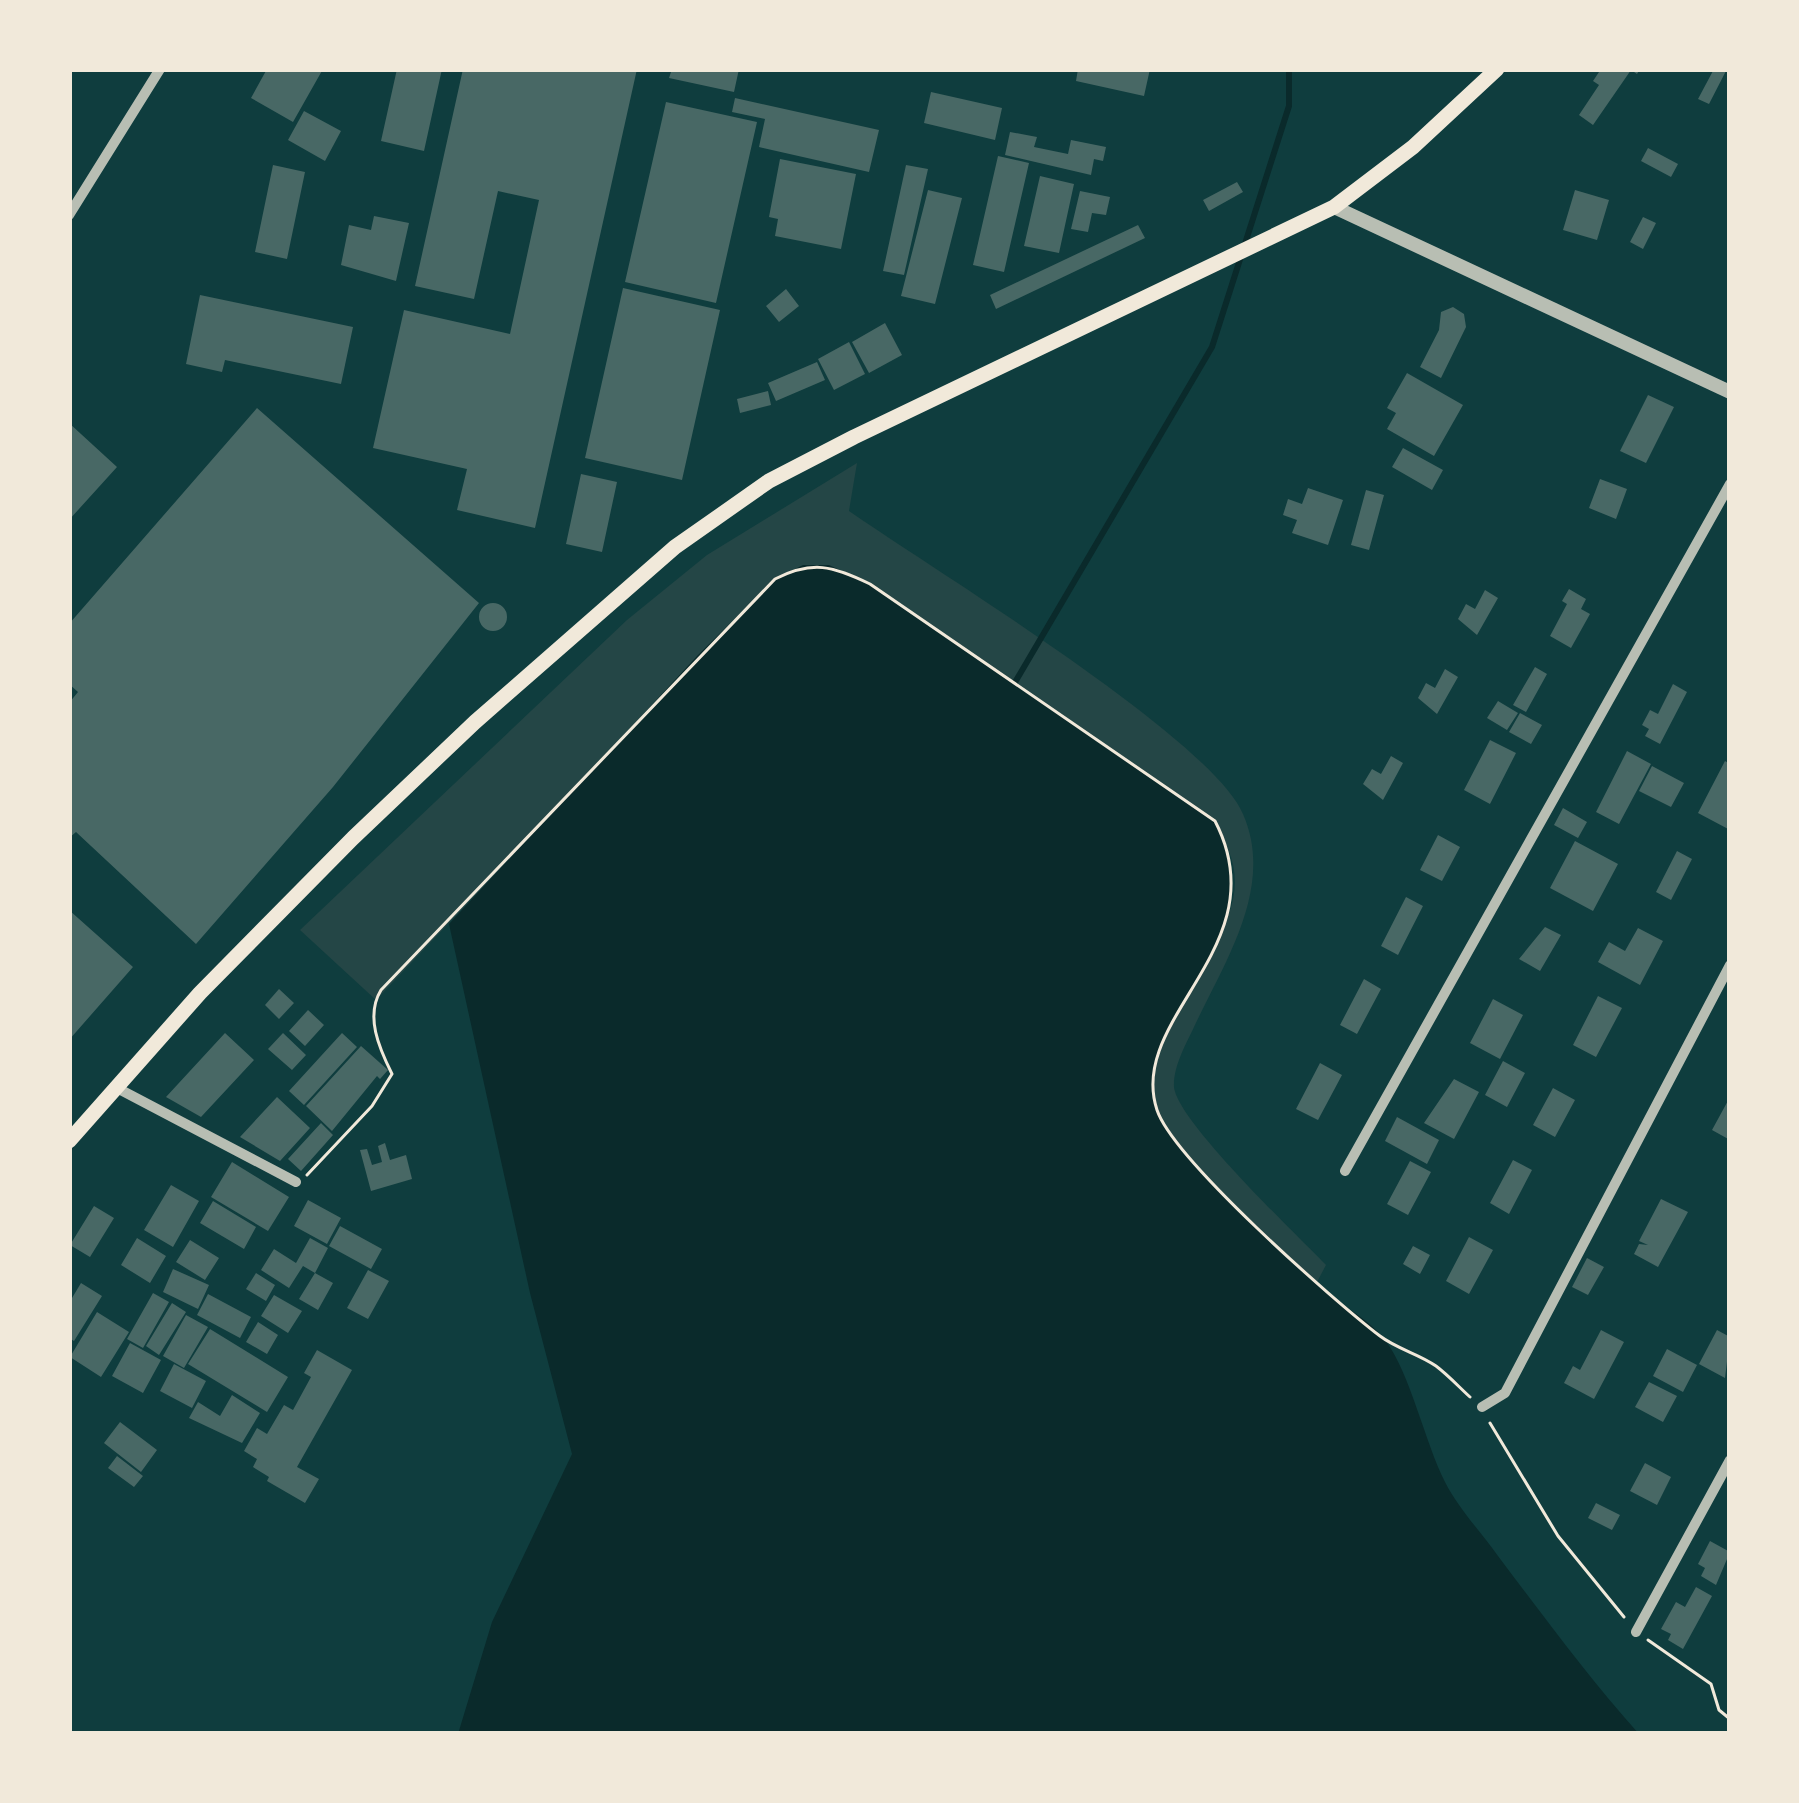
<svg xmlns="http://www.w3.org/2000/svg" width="1799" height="1803" viewBox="0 0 1799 1803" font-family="Helvetica,sans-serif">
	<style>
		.green { fill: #244646 }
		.water { fill: #0a2a2b }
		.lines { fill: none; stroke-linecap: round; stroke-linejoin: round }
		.stream { stroke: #0a2a2b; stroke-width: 6 }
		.building { fill: #486865 }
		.path { stroke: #f1e9da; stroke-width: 3 }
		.minor { stroke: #b8beb3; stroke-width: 10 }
		.tertiary { stroke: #b8beb3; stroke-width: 14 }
		.secondary { stroke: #f1e9da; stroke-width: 15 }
	</style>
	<rect width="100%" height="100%" fill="#0f3d3e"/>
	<!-- green -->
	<path class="green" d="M857,463L849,511C929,567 1211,738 1243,814C1275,887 1225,961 1194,1027C1186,1044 1173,1067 1174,1087C1177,1121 1297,1235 1326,1265L1316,1284C1267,1235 1191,1175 1160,1114C1127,1048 1235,952 1235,882C1235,860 1225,840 1215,821L870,584L775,579L376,1000L300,930L627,620L707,555Z"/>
	<!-- water -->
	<path class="water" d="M803,565H829L870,584L1215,821C1280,946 1128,1009 1157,1108C1169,1148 1286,1259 1322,1289C1341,1305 1370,1320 1385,1340C1410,1372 1425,1443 1445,1482C1458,1508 1481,1532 1498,1556C1544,1617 1588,1677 1639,1734H458L492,1622L572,1454L530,1293L449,924L698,655L775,579Z"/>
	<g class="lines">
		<!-- stream -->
		<path class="stream" d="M1014,684L1212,347L1289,106V69"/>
	</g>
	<!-- building -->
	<path class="building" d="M267,69H323L293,122L251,98Z
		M397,69H442L424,151L381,141Z
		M463,69H637L535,528L457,510L467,469L373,448L404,310L510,334L539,200L498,191L474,299L415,286Z
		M672,69H739L734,92L669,78Z
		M1078,69H1150L1144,96L1076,81Z
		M1601,69H1640L1637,74L1631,70L1593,125L1579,115L1599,85L1593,81Z
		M1714,69H1727L1709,104L1698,99Z
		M931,92L1002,108L995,140L924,123Z
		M735,98L879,130L869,172L759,147L765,119L732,112Z
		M666,102L757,122L716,303L625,282Z
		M304,111L341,131L325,161L288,140Z
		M1010,132L1037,137L1034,147L1068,154L1071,140L1106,147L1103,161L1094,159L1091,175L1005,155Z
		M1648,148L1678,164L1671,177L1641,161Z
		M998,156L1029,163L1004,272L973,265Z
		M780,159L856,174L841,249L775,236L778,219L769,217Z
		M273,165L305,172L287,259L255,252Z
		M906,165L928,169L904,275L883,271Z
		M1040,176L1074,184L1059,253L1024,246Z
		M1237,182L1243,192L1209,211L1203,200Z
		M928,190L962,198L935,304L901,296Z
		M1575,190L1609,200L1597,240L1563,230Z
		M1080,191L1110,197L1106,215L1092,213L1088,232L1071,229Z
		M374,216L409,223L396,281L341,265L349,225L371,230Z
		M1643,217L1656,223L1643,249L1630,242Z
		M1138,225L1145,238L996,309L990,295Z
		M623,288L720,310L682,480L585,458Z
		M786,289L799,306L779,322L766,306Z
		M200,295L353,327L341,384L225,360L222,372L186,364Z
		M1453,307L1464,314L1466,327L1441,378L1420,367L1439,330L1441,312Z
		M885,323L902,355L869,373L852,342Z
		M849,342L865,374L834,390L818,359Z
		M817,362L825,380L776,401L768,383Z
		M1407,373L1463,405L1434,456L1387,429L1396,413L1387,408Z
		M768,391L771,405L740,413L737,399Z
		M1648,395L1674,407L1646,463L1620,451Z
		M257,408L479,603L333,787L196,944L76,832L69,838V703L78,692L69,684V624Z
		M69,423L117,467L69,520Z
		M1403,448L1443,470L1432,490L1392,467Z
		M581,474L617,482L602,552L566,544Z
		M1600,479L1627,489L1616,519L1589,508Z
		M1308,488L1343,500L1328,545L1292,533L1297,520L1283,515L1288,499L1302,504Z
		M1366,490L1384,495L1369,550L1351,545Z
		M1569,589L1586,599L1581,609L1590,614L1571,648L1550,636L1567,604L1562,601Z
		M1485,590L1498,598L1477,635L1458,619L1466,604L1475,609Z
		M479 617a14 14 0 1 1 28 0a14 14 0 1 1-28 0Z
		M1535,667L1547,674L1526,712L1513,705Z
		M1445,669L1458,677L1437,714L1418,698L1426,683L1435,688Z
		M1673,684L1687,692L1660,744L1645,736L1649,729L1642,725L1650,710L1658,714Z
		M1498,701L1518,713L1507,730L1487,718Z
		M1520,713L1542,725L1531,744L1509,732Z
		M1490,740L1516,753L1490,804L1464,790Z
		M1627,751L1651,764L1619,824L1596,812Z
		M1391,756L1403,763L1383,800L1363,784L1372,769L1381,774Z
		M1725,761L1730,764V830L1698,813Z
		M1652,766L1684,783L1671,807L1639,791Z
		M1563,808L1587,822L1578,838L1554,825Z
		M1438,835L1460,847L1442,881L1420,870Z
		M1575,841L1618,864L1593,911L1550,888Z
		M1677,851L1692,859L1671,900L1656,892Z
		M1406,897L1423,906L1398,955L1381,946Z
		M69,910L133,967L69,1040Z
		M1545,927L1561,935L1540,971L1519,959Z
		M1638,928L1663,941L1640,985L1598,962L1609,942L1625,951Z
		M1364,979L1381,989L1357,1034L1340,1025Z
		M279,989L294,1003L279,1019L265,1005Z
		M1598,996L1622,1008L1596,1057L1573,1045Z
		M1493,999L1523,1015L1500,1059L1470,1043Z
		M308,1010L324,1025L305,1046L289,1031Z
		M225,1033L254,1060L201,1117L166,1097Z
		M283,1033L306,1055L292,1070L268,1049Z
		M342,1033L357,1047L304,1105L289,1091Z
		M361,1046L388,1070L380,1079L377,1076L332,1131L306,1106Z
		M1503,1061L1525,1073L1507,1107L1485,1095Z
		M1320,1063L1342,1075L1318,1120L1296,1109Z
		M1454,1079L1479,1092L1454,1139L1424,1123Z
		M1553,1088L1575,1100L1555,1137L1533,1125Z
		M277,1097L310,1128L280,1161L240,1137Z
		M1730,1097V1140L1712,1130Z
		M1397,1117L1439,1140L1427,1164L1385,1141Z
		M321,1123L333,1135L301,1171L288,1159Z
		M385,1143L390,1160L406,1155L412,1179L371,1191L360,1150L367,1149L372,1165L382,1162L378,1146Z
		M1513,1160L1532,1170L1509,1214L1490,1203Z
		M1410,1161L1431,1172L1408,1215L1387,1204Z
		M232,1162L289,1197L268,1231L211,1197Z
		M171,1185L199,1201L173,1247L144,1230Z
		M1661,1199L1688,1212L1658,1267L1634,1254L1639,1244L1648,1245L1639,1241Z
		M308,1200L341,1218L327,1244L294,1226Z
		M213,1201L256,1227L244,1249L200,1223Z
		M94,1206L114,1218L90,1257L70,1245Z
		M340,1226L382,1249L371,1269L329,1246Z
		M1469,1237L1493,1250L1469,1294L1446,1281Z
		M137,1238L166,1256L150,1283L121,1265Z
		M310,1238L328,1248L315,1273L303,1266L289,1288L261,1270L274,1249L296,1263Z
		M190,1240L219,1258L205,1280L176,1262Z
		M1413,1246L1430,1255L1420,1274L1403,1264Z
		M1587,1258L1604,1267L1588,1295L1572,1287Z
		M173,1269L209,1285L198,1309L163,1292Z
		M368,1270L389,1281L368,1319L347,1308Z
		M256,1273L275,1285L266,1301L246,1289Z
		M315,1273L333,1283L318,1310L299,1299Z
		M81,1283L102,1296L74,1341L69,1338V1303Z
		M153,1293L169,1302L143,1348L127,1339Z
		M208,1294L251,1317L240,1338L197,1315Z
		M274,1295L302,1311L288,1333L261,1316Z
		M172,1303L186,1312L159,1355L146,1346Z
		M97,1312L129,1332L101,1377L70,1357Z
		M186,1315L208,1327L184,1368L163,1356Z
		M258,1322L278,1335L267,1354L246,1342Z
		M210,1329L288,1377L267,1412L188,1364Z
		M1601,1330L1624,1342L1594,1399L1564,1383L1573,1366L1580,1370Z
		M1717,1330L1730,1337L1725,1378L1699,1364Z
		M130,1343L161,1360L143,1393L112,1376Z
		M1667,1349L1697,1365L1683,1392L1653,1376Z
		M317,1350L352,1370L297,1467L319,1479L305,1503L267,1481L269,1477L253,1467L257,1459L244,1451L257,1428L267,1434L284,1405L293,1410L311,1377L304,1373Z
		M174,1364L206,1381L192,1408L160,1391Z
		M1649,1382L1677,1396L1663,1422L1635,1407Z
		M232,1395L260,1413L242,1443L189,1418L198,1402L220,1416Z
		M120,1422L157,1450L141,1472L104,1443Z
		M117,1456L143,1476L134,1487L108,1468Z
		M1645,1463L1671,1477L1657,1505L1630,1491Z
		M1596,1503L1620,1515L1612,1530L1588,1518Z
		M1710,1541L1730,1552L1716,1585L1701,1576L1705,1568L1698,1564Z
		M1696,1587L1712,1596L1683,1649L1668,1640L1671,1634L1661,1629L1676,1602L1685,1607Z"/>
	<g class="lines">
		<!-- path -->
		<path class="path" d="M307,1175L372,1106L392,1074C379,1048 365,1016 381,990L775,579C813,560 832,566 870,584L1215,821C1280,946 1126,1017 1157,1110C1174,1160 1333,1300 1380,1336C1397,1349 1419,1354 1436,1366C1448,1375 1459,1387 1470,1397
			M1490,1423L1558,1536L1624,1617
			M1648,1640L1711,1684L1719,1710L1730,1719"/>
		<!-- minor -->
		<path class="minor" d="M69,215L160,69
			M117,1088L296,1182
			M1345,1171L1730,484
			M1482,1407L1505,1393L1730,965
			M1636,1632L1730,1460"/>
		<!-- tertiary -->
		<path class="tertiary" d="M1334,207L1730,392"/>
		<!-- secondary -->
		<path class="secondary" d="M69,1141L200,993L353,838L475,722L675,547L769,481L854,437L1334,207L1413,147L1497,69"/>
	</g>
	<!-- border -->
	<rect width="1799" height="1803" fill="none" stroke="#f1e9da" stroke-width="144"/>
</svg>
